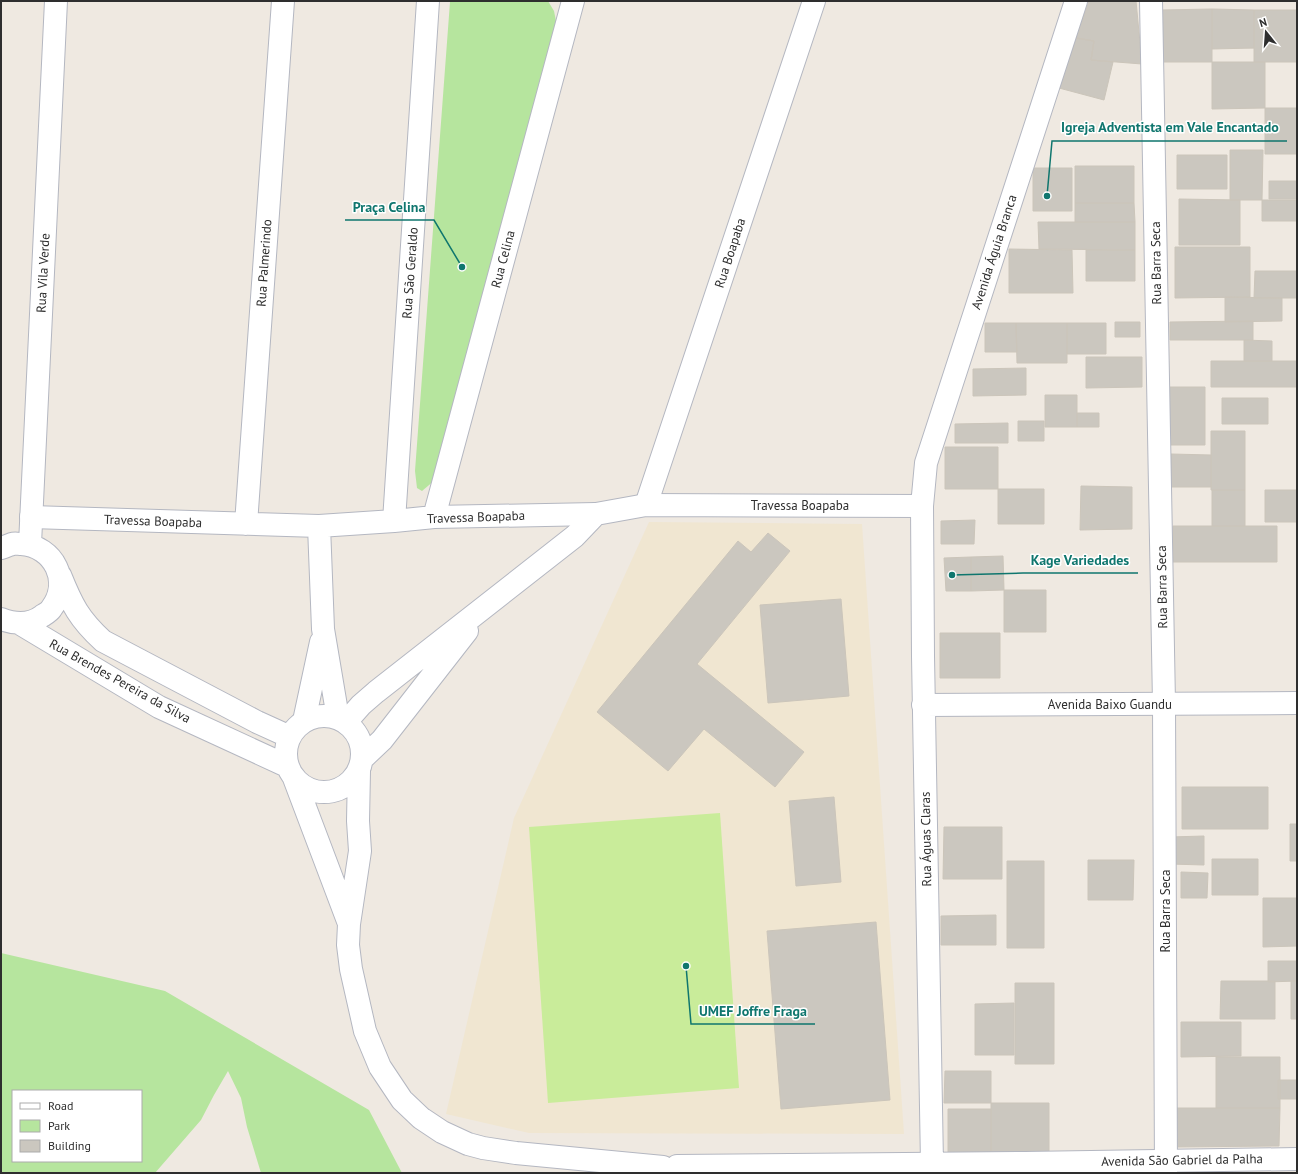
<svg xmlns="http://www.w3.org/2000/svg" width="1298" height="1174" viewBox="0 0 1298 1174" font-family="'PT Sans',sans-serif">
	<style>
		.education { fill: #f0e6d1 }
		.green { fill: #b6e59e; fill-rule: evenodd }
		.pitch { fill: #c9ec9a }
		.building { fill: #cbc7bf; stroke: #cbc5ba }
		.lines { fill: none; stroke-linecap: round; stroke-linejoin: round }
		.street-casing { stroke: #b4b7c1; stroke-width: 24 }
		.secondary-casing { stroke: #b4b7c1; stroke-width: 24 }
		.street { stroke: #fff; stroke-width: 22 }
		.secondary { stroke: #fff; stroke-width: 22 }
		.labels { text-anchor: middle; dominant-baseline: central; stroke-width: 3; stroke-linejoin: round; paint-order: stroke }
		.street-label { font-size: 13px; fill: #2e2e2e; stroke: #fff }
		.leader { fill: none; stroke: #0f766e; stroke-width: 1.5 }
		.callout-dot { fill: #0f766e; stroke: #fff; stroke-width: 1.5 }
		.callout-label { font-size: 14px; text-anchor: middle; font-weight: bold; fill: #0f766e; stroke: #fff; stroke-width: 3; stroke-linejoin: round; paint-order: stroke }
	</style>
	<rect width="100%" height="100%" fill="#efe9e1"/>
	<!-- education -->
	<path class="education" d="M649,522L862,524L904,1134L529,1133L446,1114L514,818Z"/>
	<!-- green -->
	<path class="green" d="M458,1H548L554,11L556,21L435,480L422,491L417,488L415,471L450,2Z
		M1,953L165,991L369,1110L402,1173H261L247,1127L241,1098L228,1071L214,1095L201,1120L155,1173H1ZM13,1091H141V1161H13Z"/>
	<!-- pitch -->
	<path class="pitch" d="M720,813L739,1088L548,1103L529,827Z"/>
	<!-- building -->
	<path class="building" d="M1089,1H1136L1142,64L1091,60L1094,41L1076,38Z
		M1212,9L1254,10V48L1212,49Z
		M1212,9V62H1161V10Z
		M1254,10H1297V62H1254Z
		M1076,38L1094,41L1091,60L1113,62L1104,100L1059,88Z
		M1212,62H1265V108L1212,109Z
		M1265,108H1297V154H1265Z
		M1230,150H1263L1262,200H1230Z
		M1177,155H1227V189H1177Z
		M1075,166H1134V203H1075Z
		M1033,168H1072V211H1033Z
		M1269,181H1297V199H1269Z
		M1179,199L1240,200V245H1179Z
		M1262,200H1297V221H1262Z
		M1075,203H1134L1135,222H1075Z
		M1038,222H1135V250L1039,249Z
		M1175,247H1250V297L1175,298Z
		M1009,249L1072,250L1073,293H1009Z
		M1086,250H1135V281H1086Z
		M1255,271H1297V298H1254Z
		M1225,297L1282,298V321L1225,322Z
		M1253,321V340H1170V322Z
		M1115,322H1140V337H1115Z
		M985,323H1016L1017,352H985Z
		M1016,323H1067V363H1017Z
		M1067,323H1106V354H1067Z
		M1244,340L1272,341V361H1244Z
		M1086,357H1142V387L1086,388Z
		M1211,361H1297V387H1211Z
		M1026,368V395L973,396V369Z
		M1163,387H1205V445H1163Z
		M1045,395H1077V427H1045Z
		M1222,398H1268V424H1222Z
		M1077,413H1099V427H1077Z
		M1018,421H1044V441H1018Z
		M1008,423V443H955V424Z
		M1211,431H1245V490H1211Z
		M945,447H998V489H945Z
		M1171,454L1211,455V487H1171Z
		M1081,486L1132,487V529L1080,530Z
		M998,489H1044V524H998Z
		M1212,490H1245V526H1212Z
		M1265,490H1297V522H1265Z
		M975,520L974,544H941V521Z
		M1173,526H1277V562H1173Z
		M768,533L790,551L697,664L804,752L775,787L704,729L668,771L597,712L738,541L751,552Z
		M1003,556L1004,590L971,591V557Z
		M971,557V591H946L944,558Z
		M1004,590H1046V632H1004Z
		M841,599L849,696L768,703L760,605Z
		M940,633H1000V678H940Z
		M1182,787H1268V829H1182Z
		M834,797L841,882L796,886L789,801Z
		M1290,824H1297V861H1290Z
		M944,827H1002V879H943Z
		M1204,836V865L1170,864V837Z
		M1212,859H1258V895H1212Z
		M1088,860H1134L1133,900H1088Z
		M1007,861H1044V948H1007Z
		M1181,872L1208,873L1207,898H1181Z
		M1263,898H1297V946L1263,947Z
		M996,915V945H941V916Z
		M876,922L890,1100L781,1109L767,931Z
		M1268,961H1297V981L1268,982Z
		M1221,981H1275V1019H1220Z
		M1291,981H1297V1019H1291Z
		M1015,983H1054V1064H1015Z
		M1014,1003V1055H975V1004Z
		M1181,1022H1241V1056L1181,1057Z
		M1216,1057H1280V1108H1216Z
		M945,1071H991V1103H944Z
		M1278,1080H1297V1099H1278Z
		M991,1103H1049V1160H991Z
		M1172,1108H1280L1279,1146L1172,1147Z
		M948,1109H991V1160H948Z"/>
	<g class="lines">
		<defs>
			<path id="street" d="M1151,1L1164,703L1166,1173
				M646,505L814,1
				M31,517L319,526L394,521L434,517L596,514
				M434,517L573,1
				M394,521L428,1
				M246,524L283,1
				M319,526L323,629L338,718
				M304,721L321,642"/>
			<path id="secondary" d="M30,544L56,1
				M1,548C5,547 9,545 12,544C15,543 19,544 21,544C54,546 72,582 51,609C49,612 45,614 42,616C30,625 14,624 1,619
				M60,575C72,605 79,619 103,641L257,722L290,737
				M19,623L159,707L287,766
				M923,705L1297,703
				M286 754a38 38 0 1 1 76 0a38 38 0 1 1-76 0Z
				M346,722L361,705L376,692L575,536L596,514L646,505L922,506
				M363,758L382,740L467,631
				M359,771L358,821L360,851L349,924L348,945L351,969L365,1031L380,1067L402,1100L421,1118L442,1132L468,1144L483,1148L516,1153L663,1167
				M294,778L348,921
				M932,1164L923,656L922,506L926,463L1076,1
				M677,1166L1025,1163L1297,1159"/>
		</defs>
		<!-- street casing -->
		<use href="#street" class="street-casing"/>
		<!-- secondary casing -->
		<use href="#secondary" class="secondary-casing"/>
		<!-- street -->
		<use href="#street" class="street"/>
		<!-- secondary -->
		<use href="#secondary" class="secondary"/>
	</g>
	<g class="labels">
		<!-- street labels -->
		<g class="street-label">
			<text transform="translate(994 252) rotate(-72)">Avenida Águia Branca</text>
			<text transform="translate(730 253) rotate(-72)">Rua Boapaba</text>
			<text transform="translate(503 259) rotate(-75)">Rua Celina</text>
			<text transform="translate(264 263) rotate(-86)">Rua Palmerindo</text>
			<text transform="translate(1156 263) rotate(-91)">Rua Barra Seca</text>
			<text transform="translate(43 273) rotate(-87)">Rua Vila Verde</text>
			<text transform="translate(410 273) rotate(-86)">Rua São Geraldo</text>
			<text x="800" y="505">Travessa Boapaba</text>
			<text transform="translate(476 517) rotate(-2)">Travessa Boapaba</text>
			<text transform="translate(153 521) rotate(2)">Travessa Boapaba</text>
			<text transform="translate(1162 587) rotate(-91)">Rua Barra Seca</text>
			<text transform="translate(120 681) rotate(29)">Rua Brendes Pereira da Silva</text>
			<text x="1110" y="704">Avenida Baixo Guandu</text>
			<text transform="translate(926 839) rotate(-91)">Rua Águas Claras</text>
			<text transform="translate(1165 911) rotate(-90)">Rua Barra Seca</text>
			<text transform="translate(1182 1160) rotate(-1)">Avenida São Gabriel da Palha</text>
		</g>
	</g>
	<!-- callouts -->
	<path class="leader" d="M1047 196L1052 141H1287M462 267L434 220H345M952 575L1023 573H1138M686 966L691 1024H815"/>
	<g class="callout-dot">
		<circle cx="1047" cy="196" r="4"/>
		<circle cx="462" cy="267" r="4"/>
		<circle cx="952" cy="575" r="4"/>
		<circle cx="686" cy="966" r="4"/>
	</g>
	<g class="callout-label">
		<text x="1170" y="132">Igreja Adventista em Vale Encantado</text>
		<text x="389" y="212">Praça Celina</text>
		<text x="1080" y="565">Kage Variedades</text>
		<text x="753" y="1016">UMEF Joffre Fraga</text>
	</g>
	<!-- border -->
	<rect width="1298" height="1174" fill="none" stroke="#2e2e2e" stroke-width="4"/>
	<!-- legend -->
	<rect x="12" y="1090" width="130" height="72" fill="#ffffff" stroke="#ababab"/>
	<rect x="20" y="1103" width="20" height="6" fill="#ffffff" stroke="#ababab"/>
	<text x="48" y="1110" font-size="12" fill="#2e2e2e">Road</text>
	<rect x="20" y="1120" width="20" height="12" fill="#b6e59e" stroke="#ababab"/>
	<text x="48" y="1130" font-size="12" fill="#2e2e2e">Park</text>
	<rect x="20" y="1140" width="20" height="12" fill="#cbc7bf" stroke="#ababab"/>
	<text x="48" y="1150" font-size="12" fill="#2e2e2e">Building</text>
	<!-- north arrow -->
	<g transform="translate(1266 32) rotate(343)" stroke="#ffffff" stroke-width="3" paint-order="stroke">
	<path d="M0-3L7 15L0 10L-7 15Z" fill="#2e2e2e"/>
	<text y="-6" font-size="11" font-weight="bold" text-anchor="middle" fill="#2e2e2e">N</text>
	</g>
</svg>
